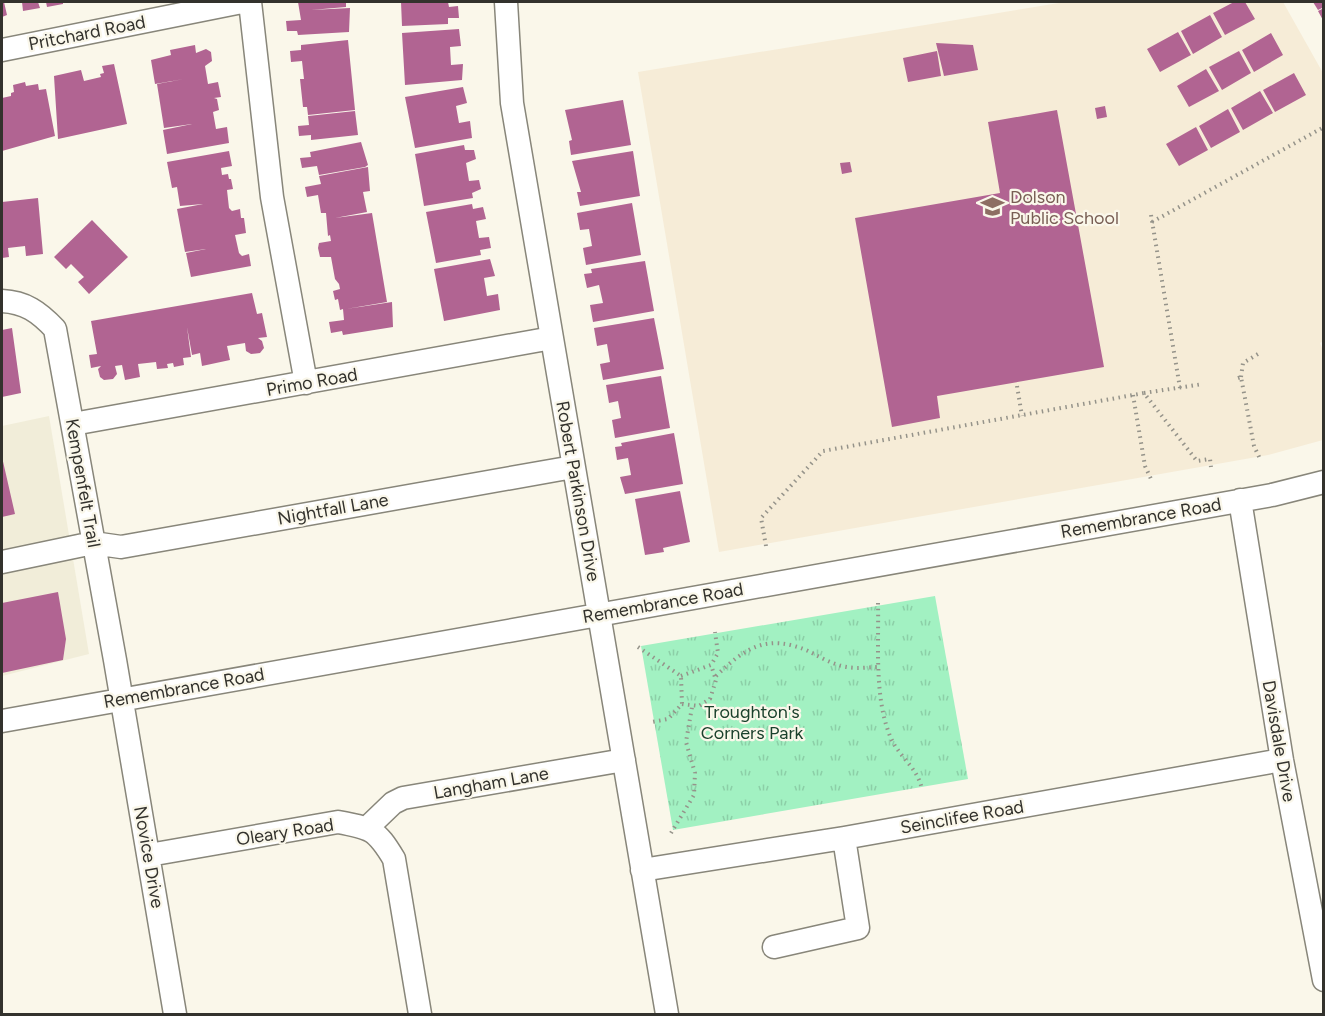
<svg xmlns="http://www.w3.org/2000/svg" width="1325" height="1016" viewBox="0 0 1325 1016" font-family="Figtree,sans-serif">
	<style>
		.built { fill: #f1edd9 }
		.education { fill: #f6ecd7 }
		.park { fill: url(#park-tufts) }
		.building { fill: #b16492 }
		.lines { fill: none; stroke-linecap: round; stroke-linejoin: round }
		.minor-casing { stroke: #88867a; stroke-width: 25 }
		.path { stroke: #95938a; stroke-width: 4; stroke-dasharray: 1.5 4.5; stroke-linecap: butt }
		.minor { stroke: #fff; stroke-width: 22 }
		.labels { text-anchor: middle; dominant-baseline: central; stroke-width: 4.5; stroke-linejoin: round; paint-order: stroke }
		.street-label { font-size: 18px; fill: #33322d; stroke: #faf7ea }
		.education-label { font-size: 18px; fill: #785e54; stroke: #faf7ea; text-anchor: start }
		.park-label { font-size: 18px; fill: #1a412c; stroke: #faf7ea }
	</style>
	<defs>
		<pattern id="park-tufts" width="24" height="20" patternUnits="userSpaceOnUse" patternTransform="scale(1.5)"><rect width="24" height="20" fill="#a2f1c2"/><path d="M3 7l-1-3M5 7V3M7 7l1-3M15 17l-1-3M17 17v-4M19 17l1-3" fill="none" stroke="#8ccfa7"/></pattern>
	</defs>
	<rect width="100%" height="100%" fill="#faf7ea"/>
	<!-- built -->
	<path class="built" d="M49,416L89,654L2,676V426Z"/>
	<!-- education -->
	<path class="education" d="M1065,2H1283L1323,73L1324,341L1320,343L1324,353L1323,440L1268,455L719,552L638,72Z"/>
	<!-- park -->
	<path class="park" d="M935,596L968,779L673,830L641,646Z"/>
	<!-- building -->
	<path class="building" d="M2,2H4L7,15L2,17Z
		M22,2H38L40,8L23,11Z
		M46,2H63V4L47,7Z
		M298,2H346V7L311,10L350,8L349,32L298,35L297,31H287L286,21L301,20Z
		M401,2H448L449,7L458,6L459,18H448V24L402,26Z
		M1234,2H1245L1255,19L1225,35L1213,13Z
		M1313,2H1324V7L1318,10Z
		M1324,8V22L1318,11Z
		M1210,15L1222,37L1193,54L1181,31Z
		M459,29L461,46L450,47L451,65L463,64L462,80L405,85L402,33Z
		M1178,32L1191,55L1160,72L1147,49Z
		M1271,33L1283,55L1254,72L1242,50Z
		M348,40L355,110L308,115L307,107H303L300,79H304L302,61L291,62L290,51L301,50V45Z
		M936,43L973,45L978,70L944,76Z
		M195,45L196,53L206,49L211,52L212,61L205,66L208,84L218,82L221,97L214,98L217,99L219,110L213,112L216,129L227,127L229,143L167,154L163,130L192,124L164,128L157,84L184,79L155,84L151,60L171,55L170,50Z
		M937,51L941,76L908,82L903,58Z
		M1239,51L1251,73L1222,90L1209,67Z
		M114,64L127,124L58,139L54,76L81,70L84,81L101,77L100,74L104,73L102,66Z
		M1206,69L1219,91L1189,107L1177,86Z
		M1294,73L1306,95L1275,112L1263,90Z
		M25,82L26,86L38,84L39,90L46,89L55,136L2,151V98L11,96V93L14,92L13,85Z
		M463,87L467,103L456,106L459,123L470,121L472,138L415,148L405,97Z
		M1260,91L1273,113L1243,130L1231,108Z
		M623,100L631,145L571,155L569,141L572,140L565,110Z
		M1105,106L1107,117L1097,119L1095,108Z
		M1228,109L1240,132L1211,148L1199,126Z
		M1057,110L1104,367L937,396L940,418L892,427L855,218L1000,193L988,122Z
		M355,111L358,135L311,140V135L299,136L298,126L309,125L308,116Z
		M1196,127L1208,150L1179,166L1166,144Z
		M361,142L368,165L365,167L319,175L317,166L302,168L300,158L311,157L310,152Z
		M464,145L465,150H474L476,159L466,163L469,181L479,180L481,189L472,193L473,198L424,206L415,154Z
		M229,151L232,166L221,168L222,175L228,174L229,179H231L233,189L227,190L229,208L232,211L240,209L241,218H244L246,233L235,235L239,253L242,256L249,254L251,266L191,277L186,253L206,249L185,252L177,209L203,204L180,206L177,187L172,188L167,162Z
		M633,151L640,196L580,206L577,192H581L572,161Z
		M850,162L852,172L842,174L840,163Z
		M368,167L370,191L363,192L367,212L335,218L372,213L387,302L346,309L392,302L393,327L343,335L342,331L331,333L329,322L344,320L343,309L340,310L338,299L335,300L333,291L340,289L339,284L335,279L331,257H320L318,248L319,243L331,241L330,235L328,236L326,213H321L318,195L307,197L305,187L321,184L319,176Z
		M38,198L43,254L26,256L25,246L8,248L9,257L2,258V202Z
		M632,203L641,255L586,265L583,248L592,246L589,229L580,230L577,213Z
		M472,204L473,209L483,207L486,219L476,221L479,238L489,237L491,248L480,250L481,255L436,263L426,212Z
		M92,220L128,257L89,294L78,282L84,277L71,264L66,269L54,257Z
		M490,259L495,276L484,278L487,296L498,294L500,310L444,321L434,269Z
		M645,261L654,311L593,322L590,305L603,303L599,285L587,288L584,274L592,273L591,269Z
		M252,293L257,314L262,313L267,337L258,338L262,341L264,348L260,353L251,354L246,351L245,343L227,346L230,360L202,366L200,353L192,355L187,327L191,357L183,358L184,365L174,367L173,363L167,364L168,368L157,369L156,362L138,364L140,377L125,380L122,365L115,366L117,374L113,379L104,380L100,377L98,369L101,366L91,368L89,355L97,354L91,321Z
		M654,318L664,369L603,380L600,364L610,362L607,344L597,346L594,328Z
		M12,328L21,393L2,397V330Z
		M661,376L670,428L615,438L612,420L621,418L618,401L609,403L606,385Z
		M674,433L683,484L625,494L620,477L631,475L628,458L617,460L615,447L622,446L621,443Z
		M2,457L15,514L2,517Z
		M680,491L690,542L663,548L664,552L645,555L635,499Z
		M58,592L66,639L63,660L2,673V603Z"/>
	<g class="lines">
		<defs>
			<path id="minor" d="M250,2L272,197L306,383
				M506,2L512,103L667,1014
				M2,50L242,2
				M2,301C25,302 39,312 55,329L115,660L175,1014
				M73,424L552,338
				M1240,500L1282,760L1324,980
				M2,562L93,543L121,547L573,467
				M2,721L1272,495L1324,482
				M368,827L393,803L403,798L624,760
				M149,855L338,822C371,828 376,829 394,859L420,1014
				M642,870L844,838L1282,760
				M774,947L858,928L844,838"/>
		</defs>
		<!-- minor casing -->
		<use href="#minor" class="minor-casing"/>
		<!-- path -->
		<path class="path" d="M1151,215L1180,388
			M1152,222L1324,127
			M1241,377L1243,363L1258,354
			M1238,378L1241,377L1254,446L1260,459
			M1017,386L1022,416
			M1144,393L1203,384
			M1133,395L1145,466L1151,479
			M766,546L761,518L823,451L1133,395L1144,393L1197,461L1210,459L1211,467
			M878,603C879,645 874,696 890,736C899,758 918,767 922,790
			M638,647L681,676L682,704L668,719L652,722
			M681,676L711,665L718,653L715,632
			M716,676C745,648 767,633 808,651C820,657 833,665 847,667C857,669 869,667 880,667
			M682,704L699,706L710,699L716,680L711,665
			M671,833L694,795L695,773L686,742L692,707"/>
		<!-- minor -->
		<use href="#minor" class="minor"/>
	</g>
	<!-- icons -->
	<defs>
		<symbol id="school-bare" viewBox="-9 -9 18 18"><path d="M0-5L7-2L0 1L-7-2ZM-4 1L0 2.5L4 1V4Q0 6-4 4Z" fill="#8d6e63" stroke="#faf7ea" stroke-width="2.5" paint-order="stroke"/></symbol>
	</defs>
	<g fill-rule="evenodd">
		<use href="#school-bare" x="976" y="190" width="33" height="33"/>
	</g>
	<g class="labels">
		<!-- street labels -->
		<g class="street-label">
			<text transform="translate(87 33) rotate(-11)">Pritchard Road</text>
			<text transform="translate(312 382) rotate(-10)">Primo Road</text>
			<text transform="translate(83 483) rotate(80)">Kempenfelt Trail</text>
			<text transform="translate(578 491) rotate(80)">Robert Parkinson Drive</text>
			<text transform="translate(333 509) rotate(-10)">Nightfall Lane</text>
			<text transform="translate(1141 518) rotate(-10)">Remembrance Road</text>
			<text transform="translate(663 603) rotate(-10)">Remembrance Road</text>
			<text transform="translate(184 688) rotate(-10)">Remembrance Road</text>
			<text transform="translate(1279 741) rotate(80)">Davisdale Drive</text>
			<text transform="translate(491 783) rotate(-10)">Langham Lane</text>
			<text transform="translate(962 817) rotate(-10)">Seinclifee Road</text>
			<text transform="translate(285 832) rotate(-9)">Oleary Road</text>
			<text transform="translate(149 857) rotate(80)">Novice Drive</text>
		</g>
		<!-- education labels -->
		<g class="education-label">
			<text x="1010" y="197">Dolson<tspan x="1010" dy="21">Public School</tspan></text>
		</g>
		<!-- park labels -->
		<g class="park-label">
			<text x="752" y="712">Troughton's<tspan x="752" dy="21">Corners Park</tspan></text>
		</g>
	</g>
	<!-- border -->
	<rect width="1325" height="1016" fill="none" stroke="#33322d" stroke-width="6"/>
</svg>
